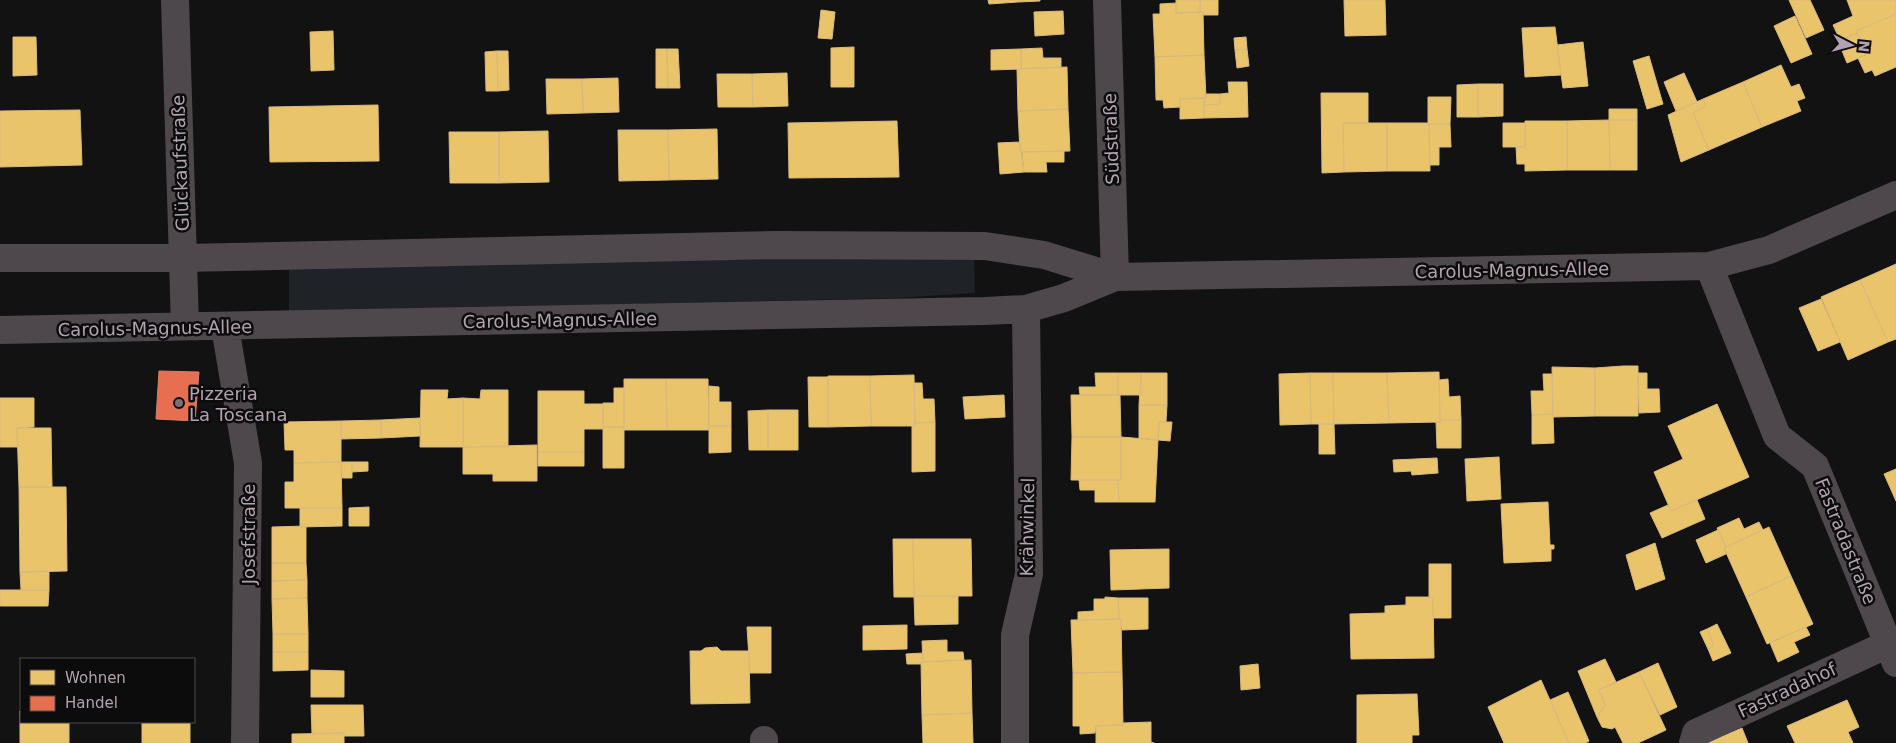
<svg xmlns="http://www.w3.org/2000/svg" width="1896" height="743" viewBox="0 0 1896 743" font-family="'DejaVu Sans',sans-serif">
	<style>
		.green { fill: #1f2227 }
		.homes { fill: #e9c46a; stroke: #d9ba7f }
		.shops { fill: #e76f51; stroke: #d77e6e }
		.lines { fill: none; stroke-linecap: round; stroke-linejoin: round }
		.street { stroke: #4e484d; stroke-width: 28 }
		.poi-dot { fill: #7b7079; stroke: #0d0c0d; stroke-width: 2 }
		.labels { text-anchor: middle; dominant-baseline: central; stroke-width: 5; stroke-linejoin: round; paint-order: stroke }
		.street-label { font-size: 18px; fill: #b3a2b1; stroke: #0d0c0d }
		.poi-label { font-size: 18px; fill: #b3a2b1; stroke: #0d0c0d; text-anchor: start }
	</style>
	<rect width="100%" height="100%" fill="#121212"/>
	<!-- green -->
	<path class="green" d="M905,254L974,257L975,293L897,298L289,312V268Z"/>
	<!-- homes -->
	<path class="homes" d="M988,0H1018V2L989,4Z
		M1018,0H1040V1L1018,2Z
		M1176,0H1200V12L1176,13Z
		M1200,0H1218V15H1203V12H1200Z
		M1344,0H1385L1386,35L1345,36Z
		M1789,0H1810L1824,30L1806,38Z
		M1847,0H1896V14L1856,31L1857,33L1840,40L1833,25L1853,16Z
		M1176,3V13L1203,12L1204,55L1155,57L1153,14H1160V4Z
		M821,10L835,12L832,39L818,38Z
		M1063,11L1064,34L1035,36L1034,12Z
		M1896,14V67L1875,76L1872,70L1865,73L1858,58L1866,55L1856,31Z
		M1795,16L1812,54L1791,63L1774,26Z
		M1555,27L1561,75L1525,77L1522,28Z
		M333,31L334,70L311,71L310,32Z
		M1857,33L1866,55L1847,63L1838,41Z
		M13,37H36L37,75L13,76Z
		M1246,37L1247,49L1235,50L1234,38Z
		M1583,42L1588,86L1563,88L1557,45Z
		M854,47V87H831V48Z
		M1042,48L1043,58H1061V67L1021,69V49Z
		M656,49H667L668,88H656Z
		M667,49H678L680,88H668Z
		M1021,49V69L991,70V50Z
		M1247,49L1249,66L1237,68L1235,50Z
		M497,51L498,91H486L485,52Z
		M497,51H508L509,90L498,91Z
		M1204,55L1206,98L1180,99V107L1164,108L1163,100H1156L1155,57Z
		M1649,56L1663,104L1647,109L1633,61Z
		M1781,65L1791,87L1799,84L1805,98L1797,101L1801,111L1762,127L1743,82Z
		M1067,67L1068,109L1018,111L1017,69Z
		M787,73L788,106L753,107L752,74Z
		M1684,73L1697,102L1676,111L1664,82Z
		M717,74H752L753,107H718Z
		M618,78L619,112L583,113L582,79Z
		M546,79H582L583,113L547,114Z
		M1228,82H1247L1248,117L1204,118V105L1220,104V94L1229,93Z
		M1743,82L1762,127L1709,150L1693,113L1706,106L1703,99Z
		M1478,84V117H1457V85Z
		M1478,84H1503V116L1478,117Z
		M1321,93H1368V123H1343L1344,172L1322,173Z
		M1206,94H1220V104L1204,105V98H1206Z
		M1428,97H1451L1450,124H1429L1428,123Z
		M1204,98V118L1180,119V99Z
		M1703,99L1706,106L1693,113L1709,150L1681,162L1668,115Z
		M378,105L379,161L270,162L269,107Z
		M1068,109L1070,151L1020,152L1018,111Z
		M1609,109H1637V120H1609Z
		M80,110L82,165L0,167V111Z
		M1609,120H1637V170H1610Z
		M1609,120L1610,170H1567V121Z
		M897,121L899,177L789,178L788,123Z
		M1525,121H1567V170L1525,171V164H1517L1516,147H1525Z
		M1343,123H1387V171L1344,172Z
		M1387,123H1429L1430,171H1387Z
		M1503,123H1525V147H1503Z
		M1429,124H1450L1451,147H1439V165H1430Z
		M717,129L718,179L669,180L668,130Z
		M618,130H668L669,180L619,181Z
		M548,131L549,182L499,183V132Z
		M449,132H499V183H450Z
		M1020,142L1024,172L1000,174L998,143Z
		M1064,151V162H1046L1047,172H1024L1022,152Z
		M1896,264V339L1888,342L1860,280Z
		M1860,280L1888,342L1848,360L1821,297Z
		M1821,299L1840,342L1818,351L1799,308Z
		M1623,366H1638V416H1595V368Z
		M1552,367L1595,368V416L1553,417Z
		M1439,372L1440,422L1389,423L1387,373Z
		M1095,373H1118V395H1080L1079,387H1096Z
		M1118,373H1141V395H1118Z
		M1141,373H1167V405H1139Z
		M1310,373L1311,424L1280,425L1279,374Z
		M1310,373H1333L1334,424H1311Z
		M1333,373H1387L1389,423L1334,424Z
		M1638,373H1647V389H1659L1660,412L1639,413Z
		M1543,374H1552L1553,414L1532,415L1531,391H1544Z
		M914,375L915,426H871L870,376Z
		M828,376H870L871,426L828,427Z
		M808,377H828V427H809Z
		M624,379H666L667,430H624Z
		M666,379H708L709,430H667Z
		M1448,379L1449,397L1460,396L1461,420H1440L1439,380Z
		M914,383H922L923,399H934L935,422L915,423Z
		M709,386L719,387V402H731V426H709Z
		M614,388H624V427H603V403H614Z
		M421,390H448L447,399L463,398V447H420Z
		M481,390H508V447H463V398L480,399Z
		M538,391H584V404H603V429H584V452H538Z
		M1004,395L1005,417L965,419L963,397Z
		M1071,395H1120L1121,437H1072Z
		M0,398H34V427L17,428L18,447H0Z
		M1717,404L1749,477L1671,511L1654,472L1683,459L1668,426Z
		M1139,405H1167L1166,422H1159L1158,440L1139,438Z
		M768,410H798V450H768Z
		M768,410V450H749L748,411Z
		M1553,414L1554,443L1532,444V415Z
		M420,418V436L381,438V420Z
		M381,420V438L341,439V421Z
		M1440,420H1461V448H1437L1436,422H1440Z
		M341,421V462L294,463V450H285L284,422Z
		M935,422V471L912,472V426H915V423Z
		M1159,422H1172L1170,441L1158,440Z
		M1319,424H1334L1335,454H1319Z
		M709,426H731V452L709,453Z
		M603,427H624V468H603Z
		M17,428H51L52,487H19Z
		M1072,437H1121V480H1071Z
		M1121,437L1158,440L1155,502H1119L1118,480H1121Z
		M537,445V481H493V474H463V447Z
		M538,452H584V466H538Z
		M1499,457L1501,499L1467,501L1465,459Z
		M1437,458L1438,473L1412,475L1411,471L1394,472L1393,460Z
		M341,462L342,508H285V482H294V463Z
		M341,462H352V478H342Z
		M352,462H368V471L352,472Z
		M1896,469V501L1884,474Z
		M1079,480H1118L1119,502H1095V490H1080Z
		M19,487H66L67,571L20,572Z
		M1697,500L1705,519L1662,538L1650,513L1668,505L1671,511Z
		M1548,502L1550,545H1554V549H1551V561L1504,563L1501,504Z
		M369,507V526H349V508Z
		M300,508H342V526L300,527Z
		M1739,518L1744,529L1759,522L1763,530L1726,547L1717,528Z
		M306,526V563H272V527Z
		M1769,527L1791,576L1746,597L1724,548Z
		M1718,530L1726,547L1724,548L1726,554L1706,563L1696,540Z
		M893,539H913L914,597H894Z
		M913,539H971L972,596H914Z
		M1655,543L1665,579L1636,590L1626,555Z
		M1169,549V588L1111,590L1110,550Z
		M272,563H306L307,580L272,581Z
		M1429,564H1451V618H1433V597H1429Z
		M49,571V590H21L20,572Z
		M1791,576L1813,624L1767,644L1746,597Z
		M307,580V598L272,599V581Z
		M0,590H49L48,606H0Z
		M914,596H958V624L915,625Z
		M1105,597L1118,598L1119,619L1078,620V612L1094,611V599H1105Z
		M1406,597H1433L1434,658L1351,659L1350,614L1385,613V606L1406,605Z
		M307,598L308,634H273L272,599Z
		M1118,598H1148V629L1122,630L1121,619H1119Z
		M1121,619L1122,672L1073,673L1071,620Z
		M1717,624L1731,653L1713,661L1708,649L1714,646L1707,629Z
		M907,625V649L863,650V626Z
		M747,627H771V673H750Z
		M1806,627L1810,635L1794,642L1799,652L1778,662L1770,643Z
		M1707,629L1714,646L1708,649L1700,632Z
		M273,634H308V652H273Z
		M947,640V652H963L964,660L923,662L922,641Z
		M717,647L721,651H749L750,703L691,704L690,651H701L705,648Z
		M273,652H308V670L273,671Z
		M923,653V662H921V664H907L906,654Z
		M1605,659L1616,682L1599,690L1606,706L1603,708L1597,717L1578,671Z
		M971,660L972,713L922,715L921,662Z
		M1658,663L1677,707L1660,715L1639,672Z
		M1258,664L1260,688L1241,690L1240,666Z
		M311,670L344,671V697H311Z
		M1122,672L1123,725L1096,726L1095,733L1080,734V726H1073V673Z
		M1639,672L1666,730L1638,743H1623L1615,727L1612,729L1602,727L1597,717L1603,708L1606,706L1599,690Z
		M1541,680L1569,743H1504L1488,707Z
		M1568,692L1589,741L1586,743H1569L1550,700Z
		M1417,694L1419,735H1412V743H1357V695Z
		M1847,700L1859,727L1848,732L1853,743H1795L1787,726Z
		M311,705H363L364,736H344V733L312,734Z
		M20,711L21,722H69V743H20Z
		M972,713L973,743H923L922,715Z
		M142,722H190V743H142Z
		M1151,722V742L1154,743H1096V726L1123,725L1122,723Z
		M1742,728L1748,743H1709V742Z
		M344,733V743H292V734Z"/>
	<!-- shops -->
	<path class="shops" d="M159,371L199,372L195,421L156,419Z"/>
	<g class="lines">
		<!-- street -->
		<path class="street" d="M175,0L185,326
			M1107,0L1115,277
			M0,258H183L776,245L985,246L1044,255L1115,277L1709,266L1769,250L1896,195
			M1709,266L1777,436L1815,466L1896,663
			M225,327L248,463L245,743
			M0,330L985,311L1026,309L1064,298L1115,277
			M764,740V743
			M1015,743V635L1029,574L1026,309
			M1693,743L1696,733L1888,644"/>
	</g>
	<!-- markers -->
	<circle class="poi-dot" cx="179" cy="403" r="5"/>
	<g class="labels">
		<!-- street labels -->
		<g class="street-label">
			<text transform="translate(1111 139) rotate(-92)">Südstraße</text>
			<text transform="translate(180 163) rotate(-92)">Glückaufstraße</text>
			<text transform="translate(1512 270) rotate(-1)">Carolus-Magnus-Allee</text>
			<text transform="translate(560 320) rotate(-1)">Carolus-Magnus-Allee</text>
			<text transform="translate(155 328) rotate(-1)">Carolus-Magnus-Allee</text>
			<text transform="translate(1027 527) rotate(-89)">Krähwinkel</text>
			<text transform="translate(248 534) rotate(-90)">Josefstraße</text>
			<text transform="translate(1846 541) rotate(68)">Fastradastraße</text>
			<text transform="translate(1787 690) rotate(-25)">Fastradahof</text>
		</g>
		<!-- poi labels -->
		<g class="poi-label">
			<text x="189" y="393">Pizzeria<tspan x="189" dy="21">La Toscana</tspan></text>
		</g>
	</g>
	<!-- legend -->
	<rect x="20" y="658" width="175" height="65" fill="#0d0c0d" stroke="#4f484f"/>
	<rect x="30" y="670" width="25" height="15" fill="#e9c46a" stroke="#4f484f"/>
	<text x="65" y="683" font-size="15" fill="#b3a2b1">Wohnen</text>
	<rect x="30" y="696" width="25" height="15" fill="#e76f51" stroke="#4f484f"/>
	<text x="65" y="708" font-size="15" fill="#b3a2b1">Handel</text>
	<!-- north arrow -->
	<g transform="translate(1851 45) rotate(96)" stroke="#0d0c0d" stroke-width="4" paint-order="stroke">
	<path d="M0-4L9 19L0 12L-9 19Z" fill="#b3a2b1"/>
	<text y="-8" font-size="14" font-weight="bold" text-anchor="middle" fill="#b3a2b1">N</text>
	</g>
</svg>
